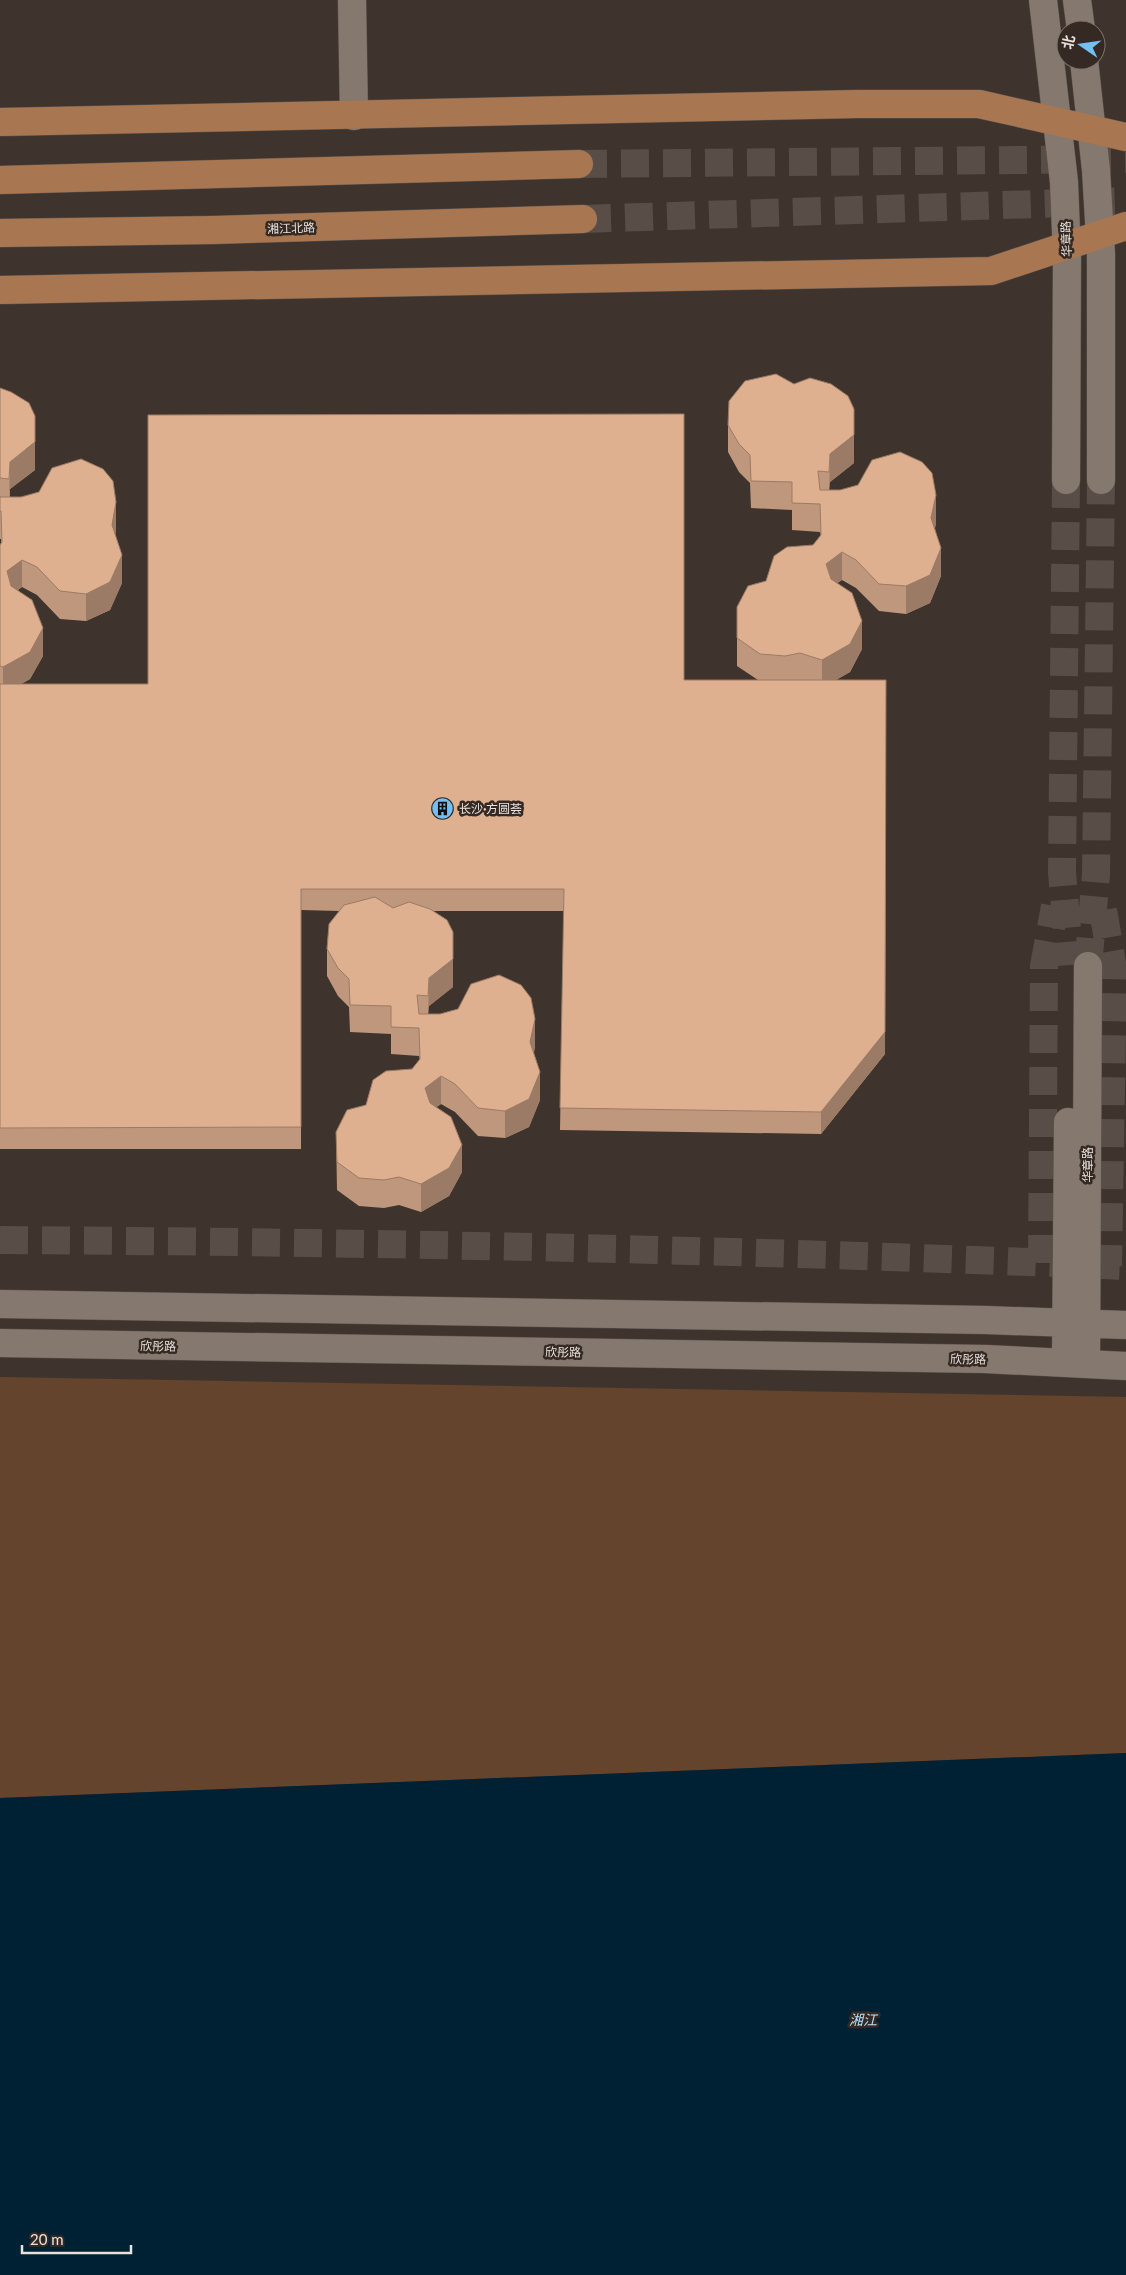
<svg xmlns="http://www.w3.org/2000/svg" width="1126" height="2275" viewBox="0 0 1126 2275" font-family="Lato,'Noto Sans SC',sans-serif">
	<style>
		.green { fill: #64442c }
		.water { fill: #002034 }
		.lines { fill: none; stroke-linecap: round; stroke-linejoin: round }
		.secondary-tunnel { stroke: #584e47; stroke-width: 28; stroke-dasharray: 28 14; stroke-linecap: butt }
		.primary-tunnel { stroke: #584e47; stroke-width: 28; stroke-dasharray: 28 14; stroke-linecap: butt }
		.street-casing { stroke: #5c534d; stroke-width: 29 }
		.secondary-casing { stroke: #5c534d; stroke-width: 29 }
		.primary-casing { stroke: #5c534d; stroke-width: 29 }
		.street { stroke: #85786f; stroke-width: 28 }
		.secondary { stroke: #85786f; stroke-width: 28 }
		.primary { stroke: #a87752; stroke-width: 28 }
		.wall { fill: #bf977c }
		.shaded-wall { fill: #9b7b65 }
		.building { fill: #deb090; stroke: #9b7b65 }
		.labels { text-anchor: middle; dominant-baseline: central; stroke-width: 5; stroke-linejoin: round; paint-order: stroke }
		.street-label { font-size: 12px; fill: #e8e1dc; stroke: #352a23 }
		.poi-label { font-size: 12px; fill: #e8e1dc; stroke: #352a23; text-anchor: start }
		.water-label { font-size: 14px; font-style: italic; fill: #b4dffb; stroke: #352a23 }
	</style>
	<rect width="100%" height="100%" fill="#3f342d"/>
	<!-- green -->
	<path class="green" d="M0,1377L1126,1397V1753L0,1798Z"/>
	<!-- water -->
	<path class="water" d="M1126,1753V2275H0V1798Z"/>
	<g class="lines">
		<!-- secondary-tunnel -->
		<path class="secondary-tunnel" d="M1066,480L1062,872L1070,965
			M1103,910L1113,969L1108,1266
			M1088,966L1096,875L1101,480
			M0,1240C375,1242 751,1250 1126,1266
			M1042,1263L1044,966L1055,906"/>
		<!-- primary-tunnel -->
		<path class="primary-tunnel" d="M579,164L1126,159
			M583,219L1126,201"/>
		<defs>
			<path id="street" d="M352,0L354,116"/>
			<path id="secondary" d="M1043,0L1064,182L1067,257L1066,480
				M1077,0L1081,30
				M1084,60L1096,170L1101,254V480
				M0,1304L986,1320L1126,1325
				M0,1343L985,1359L1126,1366
				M1066,1363L1068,1122
				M1086,1364L1088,966"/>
			<path id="primary" d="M0,122L858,104H979L1126,137
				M0,180L579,164
				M0,233L213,230L583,219
				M0,290L991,271L1126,226"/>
		</defs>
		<!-- street casing -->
		<use href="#street" class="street-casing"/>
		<!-- secondary casing -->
		<use href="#secondary" class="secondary-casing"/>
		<!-- primary casing -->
		<use href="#primary" class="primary-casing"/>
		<!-- street -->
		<use href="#street" class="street"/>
		<!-- secondary -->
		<use href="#secondary" class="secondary"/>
		<!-- primary -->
		<use href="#primary" class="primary"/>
	</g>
	<!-- wall -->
	<path class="wall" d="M0,388L35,470L10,489V497L116,530L115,535L122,583L110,610L86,621L60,619L37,595L22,587L18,590L43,656L30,679L21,684H148L684,680H758L737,666V607L766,581L813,545L821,536L820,532L792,530V510L751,508L750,483L739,472L728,452V425L854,463L830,482L829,490L936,523L935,528L941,576L930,603L906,614L879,611L856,588L842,580L837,583L862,649L850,672L836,680L885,1054L821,1134L560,1130L564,911H433L453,932V987L429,1006L428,1014L535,1046L534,1053L540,1100L529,1127L505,1138L478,1136L455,1112L441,1104L436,1107L462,1172L449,1196L421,1212L399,1205L384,1208L359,1206L337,1190L336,1132L366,1105L412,1069L420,1060L419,1056L391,1054V1034L350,1032L349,1007L338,996L327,976V949L339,911L301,910V1149H0V545L1,543V539H0Z"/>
	<!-- shaded-wall -->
	<path class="shaded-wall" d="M854,435V463L830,482L829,499L830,454Z
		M35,442V470L10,489L9,506L10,462Z
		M936,495V523L931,545V518Z
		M116,502V530L112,552V525Z
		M941,548V576L930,603L906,614V586Z
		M842,552V580L826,591V564Z
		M122,555V583L110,610L86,621V594Z
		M22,560V587L7,598V571Z
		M862,621V649L850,672L822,688V660Z
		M43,628V656L30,679L3,695V667Z
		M886,680L885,1054L821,1134V1112Z
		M453,959V987L429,1006L428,1023L429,978Z
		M535,1019V1046L530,1069V1042Z
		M540,1072V1100L529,1127L505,1138V1111Z
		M441,1076V1104L425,1116V1088Z
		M462,1145V1172L449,1196L421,1212V1184Z"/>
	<!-- building -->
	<path class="building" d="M776,374L794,384L810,378L831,384L848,396L854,409V435L830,454L829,472L818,471L820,490H840L858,485L872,460L900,452L922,462L932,473L936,495L931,518L941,548L930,575L906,586L879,584L856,560L842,552L826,564L831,579L852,593L862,621L850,644L822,660L800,653L785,656L760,654L737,638V607L748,586L766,581L774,556L787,547L813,545L821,535L820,504L792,503V482L751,481L750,455L739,444L728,425L729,401L745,381Z
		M0,388L11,392L29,403L35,416V442L10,462L9,479L0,478Z
		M684,414V680H886L885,1032L821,1112L560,1108L564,889H301V1127L0,1128V684H148V415Z
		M81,459L103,469L113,481L116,502L112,525L122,555L110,582L86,594L60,591L37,567L22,560L7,571L11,586L32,600L43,628L30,652L3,667L0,666V545L2,542L1,511H0V496V497H21L39,492L52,468Z
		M375,897L393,908L409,902L430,909L447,920L453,932V959L429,978L428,996L417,995L419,1014H440L458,1009L471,984L499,975L521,985L531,998L535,1019L530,1042L540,1072L529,1099L505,1111L478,1108L455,1084L441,1076L425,1088L430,1103L451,1117L462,1145L449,1168L421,1184L399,1177L384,1180L359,1178L337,1162L336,1132L347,1110L366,1105L373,1080L386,1071L412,1069L420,1059L419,1028L391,1027V1006L350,1005L349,979L338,968L327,949L329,924L344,905Z"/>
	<!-- icons -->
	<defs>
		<symbol id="building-disc" viewBox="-11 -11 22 22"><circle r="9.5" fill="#71c1f4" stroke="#352a23"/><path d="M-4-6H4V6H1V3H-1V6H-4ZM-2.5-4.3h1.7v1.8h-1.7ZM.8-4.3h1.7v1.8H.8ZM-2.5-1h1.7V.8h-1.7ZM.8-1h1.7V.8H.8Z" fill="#111"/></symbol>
	</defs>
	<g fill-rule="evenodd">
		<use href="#building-disc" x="430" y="796" width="25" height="25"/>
	</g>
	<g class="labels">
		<!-- street labels -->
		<g class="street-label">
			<text transform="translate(291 228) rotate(-2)">湘江北路</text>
			<text transform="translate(1066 239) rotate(-92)">华章路</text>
			<text transform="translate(1087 1165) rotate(-90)">华章路</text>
			<text transform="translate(158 1346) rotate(1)">欣彤路</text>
			<text transform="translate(563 1352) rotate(1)">欣彤路</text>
			<text transform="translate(968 1359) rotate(1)">欣彤路</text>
		</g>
		<!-- poi labels -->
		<g class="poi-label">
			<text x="459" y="808">长沙·方圆荟</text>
		</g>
		<!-- water labels -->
		<g class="water-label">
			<text x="863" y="2019">湘江</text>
		</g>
	</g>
	<!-- north arrow -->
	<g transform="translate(1081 45) rotate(283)"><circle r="24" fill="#352a23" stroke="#7d736d"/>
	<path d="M0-4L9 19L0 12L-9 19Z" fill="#71c1f4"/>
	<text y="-8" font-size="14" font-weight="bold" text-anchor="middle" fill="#e8e1dc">北</text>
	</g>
	<!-- scale -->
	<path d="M22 2245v8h109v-8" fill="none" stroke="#e8e1dc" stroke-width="2.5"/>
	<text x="30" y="2245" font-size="15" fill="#e8e1dc" stroke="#352a23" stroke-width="4" paint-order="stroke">20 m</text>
</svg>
